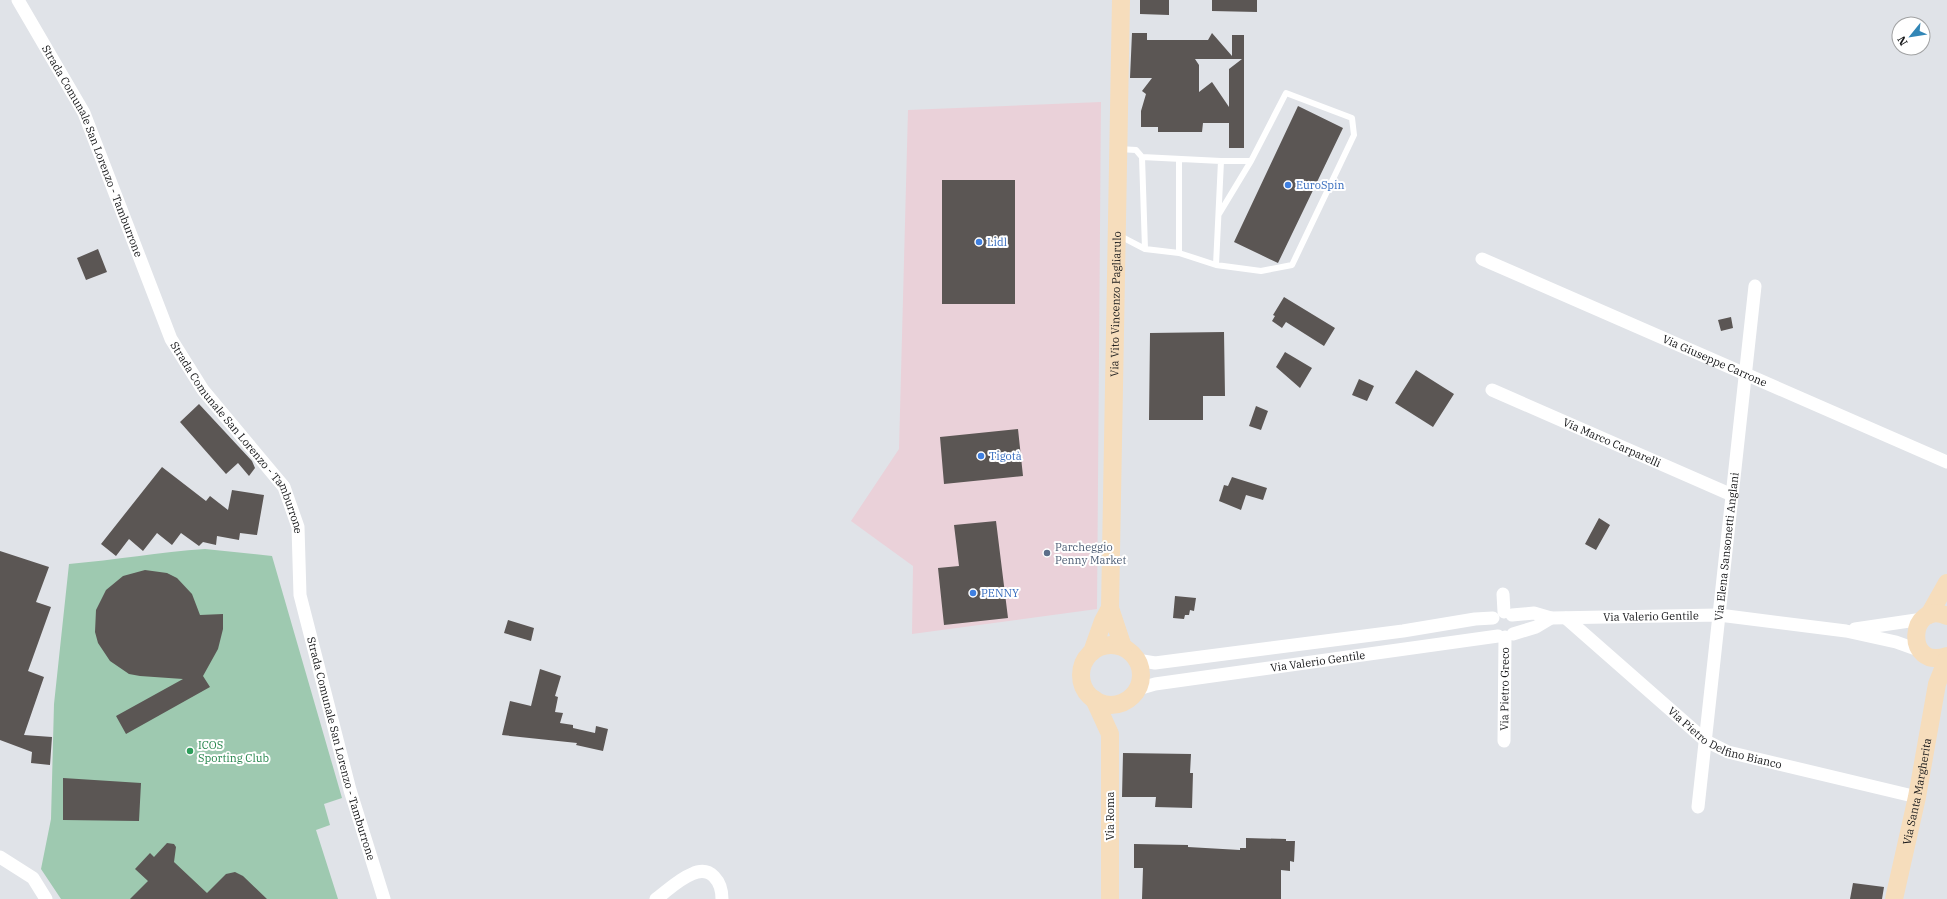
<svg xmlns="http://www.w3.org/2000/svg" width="1947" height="899" viewBox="0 0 1947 899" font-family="'IBM Plex Serif',serif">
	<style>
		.commercial { fill: #ead1d9 }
		.green { fill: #9ec9b0 }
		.building { fill: #5b5654; fill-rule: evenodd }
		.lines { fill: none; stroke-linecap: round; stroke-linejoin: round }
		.lane { stroke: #fff; stroke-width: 6 }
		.street { stroke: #fff; stroke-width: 13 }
		.secondary { stroke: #f6ddbc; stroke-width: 18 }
		.shop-dot { fill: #3f7fe0; stroke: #fff; stroke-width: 1.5 }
		.service-dot { fill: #5c6f8a; stroke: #fff; stroke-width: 1.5 }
		.leisure-dot { fill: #2e9e5b; stroke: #fff; stroke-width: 1.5 }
		.labels { text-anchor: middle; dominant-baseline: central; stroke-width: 4; stroke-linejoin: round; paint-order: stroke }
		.street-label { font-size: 11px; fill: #151618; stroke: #fff }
		.shop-label { font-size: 11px; fill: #366cbe; stroke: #fff; text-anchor: start }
		.service-label { font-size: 11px; fill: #4e5e75; stroke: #fff; text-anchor: start }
		.leisure-label { font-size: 11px; fill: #27864d; stroke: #fff; text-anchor: start }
	</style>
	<rect width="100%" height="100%" fill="#e0e3e8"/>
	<!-- commercial -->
	<path class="commercial" d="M1101,102L1097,609L912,634L913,566L851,521L899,449L908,110Z"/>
	<!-- green -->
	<path class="green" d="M205,549L272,556L342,798L324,804L330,825L316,830L338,899H61L41,869L51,819L54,704L69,564C115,560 160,552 205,549Z"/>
	<!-- building -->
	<path class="building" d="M1140,0H1169V15L1140,14Z
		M1212,0H1257V12L1212,11Z
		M1132,33H1147V40H1208L1212,33L1232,56V35H1244V148H1229V123H1203L1202,132H1158V127H1141V111L1146,94L1142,91L1152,78H1130ZM1195,59H1242L1229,69V107L1212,82L1199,92V65Z
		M1298,106L1343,128L1278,263L1234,242Z
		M942,180H1015V304H942Z
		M98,249L107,272L86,280L77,258Z
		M1284,297L1335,328L1324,346L1286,322L1282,328L1272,321L1275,316L1273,315Z
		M1731,317L1733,328L1721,331L1718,320Z
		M1224,332L1225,396H1203V420H1149L1150,333Z
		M1285,352L1312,368L1300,388L1276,367Z
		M1416,370L1454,394L1433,427L1395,403Z
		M1359,379L1374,386L1367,401L1352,395Z
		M199,404L252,461L255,468L249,476L238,463L226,474L180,422Z
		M1256,406L1268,411L1261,430L1249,426Z
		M1018,429L1023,476L944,484L940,437Z
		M162,467L206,501L210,496L228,510L232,490L264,495L257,535L240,533L239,540L217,536L216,545L203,542L199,546L181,533L172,545L157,533L143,551L129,539L116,556L101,544Z
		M1232,477L1267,488L1263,500L1246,495L1241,510L1219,501L1224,485L1228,486Z
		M1599,518L1610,525L1596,550L1585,544Z
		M996,521L1008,618L944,625L938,568L959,566L954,525Z
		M0,551L49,567L36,602L51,607L28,671L44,677L24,735L52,737L50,765L31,763L32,752L0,740Z
		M145,570L167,573L177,578L192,594L200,615L223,614V629L218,649L203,676L210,687L126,734L116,716L183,679L140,676L129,674L110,661L98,643L95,632L96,610L106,590L123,576Z
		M1175,596L1196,598L1194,611L1190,610L1189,615H1185L1184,619L1173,618Z
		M508,620L534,628L531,641L504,633Z
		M540,669L561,676L555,696L558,697L555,712L563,713L560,723L573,725V728L595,733L596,726L608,729L603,751L576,745L577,743L502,735L510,701L531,706Z
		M1123,753L1191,754L1190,773H1193L1192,808L1155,807L1156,797H1122Z
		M63,778L141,783L139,821L63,820Z
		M1246,838L1286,839V841H1295L1294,862L1290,861V871L1281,870V899H1142L1143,868H1134V844L1188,845V847L1240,850V848H1246Z
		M167,843L174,844L176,847L174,862L207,893L226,874L235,872L243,876L267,899H130L148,881L135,869L150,853L154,857Z
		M1853,883L1884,887L1882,899H1850Z"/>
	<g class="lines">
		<!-- lane -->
		<path class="lane" d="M1119,149L1136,150L1142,157
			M1179,159V253
			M1219,214L1251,161
			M1120,236L1145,249L1179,253L1216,265L1221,161L1142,157L1145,249
			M1216,265L1261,271L1292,265L1354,135L1352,118L1286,93L1251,161H1221"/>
		<!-- street -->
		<g class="street">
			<path id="s1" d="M18,0L84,113L171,339L203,390L284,487L298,527L300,595L350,790L384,899"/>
			<path id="s2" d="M1482,259L1947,462"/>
			<path id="s3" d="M1492,390L1732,495"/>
			<path d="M1503,594L1504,612"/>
			<path d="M1512,615L1534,613L1551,618L1536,627L1513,634"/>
			<path id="s4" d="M1551,618L1719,615L1846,631L1896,642L1921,651"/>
			<path id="s5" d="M1566,618L1706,741L1728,752L1917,797"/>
			<path d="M1855,629L1923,619"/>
			<path d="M1137,660L1155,663L1403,631L1475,619L1493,618"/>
			<path id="s6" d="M1138,689L1155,684L1498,636"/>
			<path id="s7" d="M1504,741L1505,637"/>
			<path id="s8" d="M1698,807L1755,286"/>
			<path d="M0,857L33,878L46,899"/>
			<path d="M656,899C667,891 679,879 692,874C711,865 722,882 722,899"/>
		</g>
		<!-- secondary -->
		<g class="secondary">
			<path id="s9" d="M1110,608L1121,0"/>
			<path d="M1929,615L1947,583"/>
			<path d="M1947,616C1908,599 1904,671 1947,656"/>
			<circle cx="1111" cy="675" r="30"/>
			<path d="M1092,652L1103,621L1110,608L1123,647"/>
			<path d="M1094,699L1110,734V899"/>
			<path id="s10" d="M1894,899L1917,797L1937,684L1947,659"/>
		</g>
	</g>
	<!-- markers -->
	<g class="shop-dot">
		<circle cx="1288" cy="185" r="4"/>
		<circle cx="979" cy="242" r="4"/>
		<circle cx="981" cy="456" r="4"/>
		<circle cx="973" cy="593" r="4"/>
	</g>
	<circle class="service-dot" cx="1047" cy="553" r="4"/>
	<circle class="leisure-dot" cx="190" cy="751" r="4"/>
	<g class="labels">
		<!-- street labels -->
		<g class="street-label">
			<text stroke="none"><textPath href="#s1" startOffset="169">Strada Comunale San Lorenzo - Tamburrone</textPath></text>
			<text stroke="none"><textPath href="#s9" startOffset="304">Via Vito Vincenzo Pagliarulo</textPath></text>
			<text stroke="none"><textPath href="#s2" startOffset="254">Via Giuseppe Carrone</textPath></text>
			<text stroke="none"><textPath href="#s1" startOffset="493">Strada Comunale San Lorenzo - Tamburrone</textPath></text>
			<text stroke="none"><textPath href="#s3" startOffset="131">Via Marco Carparelli</textPath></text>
			<text stroke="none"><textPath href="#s8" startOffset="262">Via Elena Sansonetti Anglani</textPath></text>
			<text stroke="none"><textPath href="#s4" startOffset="100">Via Valerio Gentile</textPath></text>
			<text stroke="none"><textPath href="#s6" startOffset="182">Via Valerio Gentile</textPath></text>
			<text stroke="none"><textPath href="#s7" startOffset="52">Via Pietro Greco</textPath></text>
			<text stroke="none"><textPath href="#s5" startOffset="202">Via Pietro Delfino Bianco</textPath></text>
			<text stroke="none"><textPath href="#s1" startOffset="829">Strada Comunale San Lorenzo - Tamburrone</textPath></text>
			<text stroke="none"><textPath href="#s10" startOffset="110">Via Santa Margherita</textPath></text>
			<text transform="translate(1110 816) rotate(-90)">Via Roma</text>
		</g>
		<!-- shop labels -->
		<g class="shop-label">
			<text x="1296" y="185">EuroSpin</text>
			<text x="987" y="242">Lidl</text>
			<text x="989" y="456">Tigotà</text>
			<text x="981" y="593">PENNY</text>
		</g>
		<!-- service labels -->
		<g class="service-label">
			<text x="1055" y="547">Parcheggio<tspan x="1055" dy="13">Penny Market</tspan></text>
		</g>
		<!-- leisure labels -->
		<g class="leisure-label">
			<text x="198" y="745">ICOS<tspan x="198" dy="13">Sporting Club</tspan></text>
		</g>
	</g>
	<!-- north arrow -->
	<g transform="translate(1911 36) rotate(240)"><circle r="19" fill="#ffffff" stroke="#a1a2a3"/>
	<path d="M0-3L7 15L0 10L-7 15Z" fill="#3286b6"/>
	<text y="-6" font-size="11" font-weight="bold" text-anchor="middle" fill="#151618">N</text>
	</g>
</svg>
